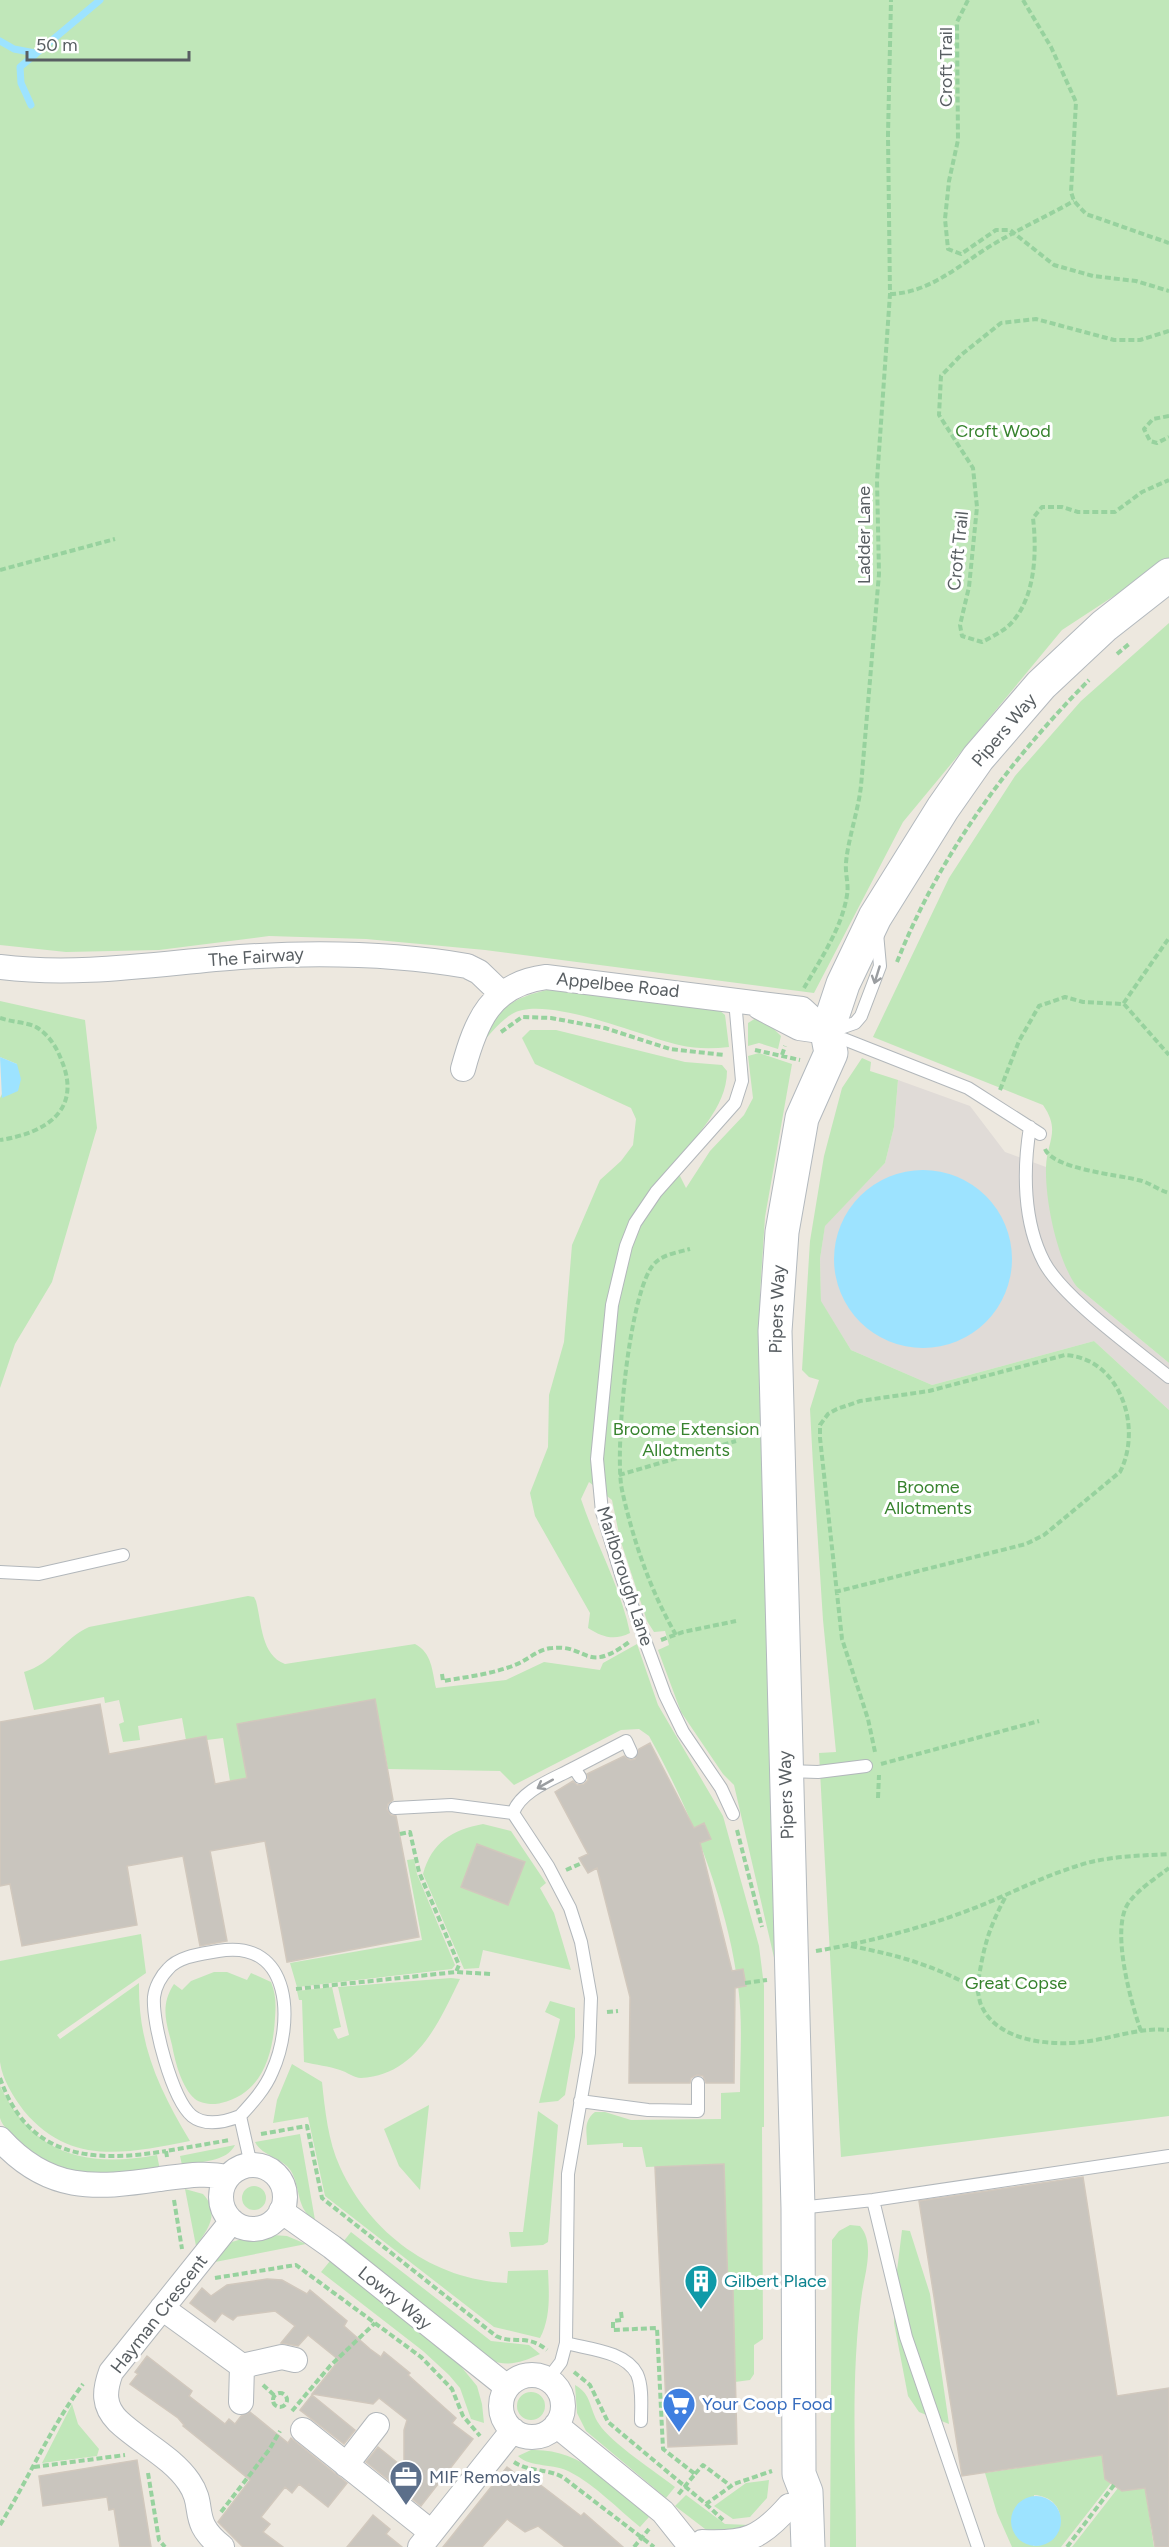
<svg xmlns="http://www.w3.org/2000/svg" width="1169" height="2547" viewBox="0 0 1169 2547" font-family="Figtree,sans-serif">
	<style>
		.industrial { fill: #e0dbd7 }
		.green { fill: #c0e7b9; fill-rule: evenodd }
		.water { fill: #9de3ff }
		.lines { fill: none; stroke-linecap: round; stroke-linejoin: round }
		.stream { stroke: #9de3ff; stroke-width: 7 }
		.building { fill: #c9c5be; stroke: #d1c8bd; stroke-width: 1.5 }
		.lane-casing { stroke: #b2b7bb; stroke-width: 14 }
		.street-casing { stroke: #b2b7bb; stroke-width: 26 }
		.secondary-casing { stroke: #b3b9be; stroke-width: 35 }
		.path { stroke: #97d29e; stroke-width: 4; stroke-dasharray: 6 3; stroke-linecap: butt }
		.lane { stroke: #fff; stroke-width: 12 }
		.street { stroke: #fff; stroke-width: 24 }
		.secondary { stroke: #fff; stroke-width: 33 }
		.oneway { stroke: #9b9ea1 }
		.labels { text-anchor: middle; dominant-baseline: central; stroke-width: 6; stroke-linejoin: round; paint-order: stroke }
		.street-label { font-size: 18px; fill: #585e62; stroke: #fff }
		.park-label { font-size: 18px; fill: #37832e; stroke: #fff }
		.culture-label { font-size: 18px; fill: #0d838f; stroke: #fff; text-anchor: start }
		.shop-label { font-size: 18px; fill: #366cbe; stroke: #fff; text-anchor: start }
		.service-label { font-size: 18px; fill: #4e5e75; stroke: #fff; text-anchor: start }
	</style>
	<rect width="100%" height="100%" fill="#ede8df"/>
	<!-- industrial -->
	<path class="industrial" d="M898,1080L970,1106L1005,1152L1046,1167L1055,1234L1077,1287L1169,1363V1410L1094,1341L932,1385L851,1350L821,1302L820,1259L825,1225L885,1163L894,1127Z"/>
	<!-- green -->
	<path class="green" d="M0,0H1169V560L1062,630L903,822L814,993L485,950L366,939L269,936L159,950L66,952L0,945Z
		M1169,623V1363L1077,1287C1057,1260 1045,1201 1046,1167C1047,1141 1061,1131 1043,1105L873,1037L949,878L1015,776L1081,701Z
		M547,990L633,997L719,1010L725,1015L729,1047C712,1049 696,1049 679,1045C643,1037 545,994 512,1014C499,1022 489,1035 479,1047C493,1011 511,998 547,990Z
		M0,1001L85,1020L97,1128L52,1282L15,1344L0,1388V1098L17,1064L0,1057Z
		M756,1018L770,1025L781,1036L778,1049L759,1043L748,1046V1023Z
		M530,1030H556L685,1062L722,1065L727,1071C727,1108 694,1136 675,1166L686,1188L710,1151L744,1115L753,1098L748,1056L759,1053L792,1064L765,1217L760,1293L776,1966L734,1785L723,1774L681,1712L658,1650L669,1645L665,1631L654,1632L647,1621L620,1539L612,1500L589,1482L581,1499C596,1544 621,1588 630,1633C614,1641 602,1637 588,1628L590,1613L535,1516L530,1493L548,1447L549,1395L564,1342L572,1245L600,1180L621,1161L633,1145L636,1119L631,1108L535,1064L522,1038Z
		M862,1058L871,1062L870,1071L898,1080L894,1127L885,1163L825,1226L820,1259L821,1301L851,1350L932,1385L1094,1341L1169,1410V2116L841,2157L819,1753L836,1752L823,1620L813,1465L810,1409L819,1380L809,1377L802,1370L810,1241L824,1156L842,1088Z
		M248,1596L254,1597L256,1601C262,1624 261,1655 285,1664L415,1644C432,1653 432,1670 436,1688L506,1680L544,1662L600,1670L603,1663L637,1644L658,1705L723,1816L759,1946L764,1986V2127H762L763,2339L754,2345V2374L750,2380L735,2382L733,2289H728L725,2211L719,2182L725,2181L724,2164L646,2167L642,2147H623V2143L587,2145C587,2132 583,2121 595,2112H605L631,2120L721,2119V2093L740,2092C740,2057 743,2021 738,1986C728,1902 690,1810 649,1736L639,1729L621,1730L514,1785L500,1771L388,1769L375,1700L237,1724L247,1778L230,1781L223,1738L207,1740L206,1736L186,1740L182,1718L138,1726L140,1740L123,1742L119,1724L124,1722L119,1700L105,1703L104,1697L34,1710L24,1672C52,1664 64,1638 89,1627Z
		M483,1824L511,1831L546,1883L540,1888L554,1913L571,1970L483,1950L479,1968L464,1969L423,1874C432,1842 452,1830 483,1824ZM477,1844L508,1905L461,1887Z
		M414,1859L417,1874L455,1965L452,1969L297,1987L290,1963L422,1940L407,1860Z
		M141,1934L146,1973L57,2035L60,2039L139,1983C138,2045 159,2089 190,2141C127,2153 71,2167 24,2111C14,2098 2,2079 0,2062C0,2030 0,1994 0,1961Z
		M214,1972H227L247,1980L251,1973L271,1982C276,1994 276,2005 275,2018C273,2055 262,2094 221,2103C214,2105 201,2104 195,2099C182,2088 175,2062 172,2045C166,2022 160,2005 174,1984L182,1990L191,1981Z
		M451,1978L460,1979C439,2022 417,2075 361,2078C354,2078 347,2072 340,2070C329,2066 316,2065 304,2062L302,2000H299L297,1991L332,1987L341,2027L333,2029L338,2039L349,2035L338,1987Z
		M550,2001L575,2008V2037L565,2095L558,2101L539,2103L560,2019L545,2012Z
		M292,2064L322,2082C325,2110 328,2141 340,2167C370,2233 433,2280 507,2283L508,2271L548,2270C549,2294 551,2317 540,2338L494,2327L325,2196L308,2117L273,2123L277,2100Z
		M0,2086C34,2155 85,2168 157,2155L160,2170C105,2173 65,2184 21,2142C14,2136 2,2127 0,2118C0,2108 0,2095 0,2086Z
		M429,2105L420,2190L399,2166L384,2129Z
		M538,2111L558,2125L548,2242L543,2245L511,2247L509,2232H523Z
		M300,2134L315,2220C296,2210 301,2188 291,2171C282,2157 263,2157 255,2142Z
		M235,2145C227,2162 199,2162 182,2165L180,2156Z
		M242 2198a12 12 0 1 1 24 0a12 12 0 1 1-24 0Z
		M185,2189L203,2194C220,2213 209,2228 196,2246Z
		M850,2225L860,2226C875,2243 865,2273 862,2293C850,2376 856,2463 856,2547H830L832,2240L839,2231Z
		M902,2230L910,2231L930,2294L949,2424L919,2412L908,2396L894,2323L895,2287Z
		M351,2232L491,2341L529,2345L540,2354C523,2362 506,2368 489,2359L343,2242Z
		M258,2234L287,2236L306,2244L210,2263L232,2242Z
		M330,2261L459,2364L477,2386L482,2404L484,2423L471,2419L460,2388L449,2375L423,2351L321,2272Z
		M575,2385C592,2394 589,2409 599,2424C611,2443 656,2472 675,2487L666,2498L586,2431L577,2413Z
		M517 2406a14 14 0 1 1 28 0a14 14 0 1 1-28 0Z
		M72,2404L78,2424L99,2449L97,2456L42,2463Z
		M531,2450C580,2448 615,2485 649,2517L640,2527C618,2509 595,2485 570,2472C555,2463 530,2468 518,2456Z
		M1102,2455L1105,2478L1111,2483L1061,2547H1012L997,2513L985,2473ZM1034,2495C1073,2498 1065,2545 1033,2546Z
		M769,2480L767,2498L750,2517L733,2519L714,2506L746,2483Z
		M1118,2488L1122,2491L1145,2488L1154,2547H1072Z
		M686,2495L725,2524L749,2525L755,2529L709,2532L675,2506Z"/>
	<!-- water -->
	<path class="water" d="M0,1057L17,1064L21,1079L18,1091L2,1098Z
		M834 1259a89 89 0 1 1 178 0a89 89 0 1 1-178 0Z
		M1011 2521a25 25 0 1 1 50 0a25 25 0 1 1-50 0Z"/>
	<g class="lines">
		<!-- stream -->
		<path class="stream" d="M0,41L14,49L35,53
			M31,105L21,83L20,67L100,0"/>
	</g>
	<!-- building -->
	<path class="building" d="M375,1699L393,1800L388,1804L387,1809L391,1815L396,1816L419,1937L287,1962L265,1841L210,1851L227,1941L200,1946L183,1856L127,1866L137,1925L22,1946L10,1884L0,1886V1722L100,1704L109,1754L206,1736L215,1784L247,1778L237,1724Z
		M650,1743L694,1828L704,1823L711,1839L700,1843L732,1971L743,1969L746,1986L735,1988L734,2083H706L703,2076L697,2075L691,2078L690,2083H629L630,1997L597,1868L588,1873L579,1858L588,1854L555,1792L573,1781L577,1785L584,1784L588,1780L587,1774L624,1756L630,1760L635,1759L639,1749Z
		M477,1844L525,1862L508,1905L461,1887Z
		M724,2164L728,2289H733L737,2444L668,2447L655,2167Z
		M1083,2177L1117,2396L1169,2388V2547H1155L1145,2488L1122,2491L1105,2479L1102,2455L962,2476L919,2201Z
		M267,2279L282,2280L307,2294L310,2290L347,2321L344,2326L370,2349L381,2357L384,2352L410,2373L408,2375L456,2418L452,2423L473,2439L421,2506L366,2462L378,2447L404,2468V2430L407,2420L379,2398L373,2404L312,2394L339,2360L308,2335L298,2346L281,2343L295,2326L275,2311L237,2316L233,2320L222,2313L215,2322L190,2303L202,2288L211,2296L227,2285Z
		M147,2356L192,2391L189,2396L225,2424L229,2419L235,2424L241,2416L250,2412L288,2443L291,2438L347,2483L328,2507L299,2484L292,2493L285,2487L261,2517L270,2524L263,2532L283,2547H243L218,2522L250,2480L183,2426L184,2425L178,2418L130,2384L138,2374L135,2372Z
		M312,2395L355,2430L344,2444L300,2410Z
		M137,2460L151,2547H120L114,2509L109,2510L107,2497L43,2506L39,2476Z
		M507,2467L526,2482L530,2477L581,2516L584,2513L623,2547H565L538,2526L525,2532L507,2519L482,2547H443Z
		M373,2515L390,2529L386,2534L402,2547H347Z"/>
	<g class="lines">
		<defs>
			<path id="lane" d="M832,1031L855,1023L861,1016L880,966L877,933
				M831,1034L968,1088L1040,1134
				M1030,1127C1023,1170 1023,1222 1044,1262C1063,1298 1135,1349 1169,1377
				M0,1572L39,1574L123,1555
				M574,1768L626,1741L631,1752
				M787,1771L818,1772L866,1766
				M395,1808L451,1805L513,1813
				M733,1814L721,1788L683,1732L665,1695L622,1578L602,1512L597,1459L612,1305L626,1246L635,1223L656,1192L735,1103L742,1081L735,1000
				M580,2101L648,2110L698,2111V2083
				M240,2116C252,2103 265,2089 272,2072C294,2024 293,1938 218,1951C202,1954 179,1956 168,1969C161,1976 155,1987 154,1997C152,2023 172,2099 192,2116C206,2127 225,2122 240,2116L251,2165
				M873,2200L906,2337L978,2547
				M799,2208L873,2200L1169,2156
				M566,2343C588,2349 625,2351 637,2374C643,2387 641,2407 641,2421
				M548,2379L561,2362L566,2343L568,2174L589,2053L591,1998L581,1942L570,1908L548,1866L513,1813C521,1790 554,1779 574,1768L580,1777"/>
			<path id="street" d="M0,967C81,977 160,963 240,957C316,952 392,953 467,966L479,972L502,994
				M759,1007L799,1028L827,1032
				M463,1069C476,1021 491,984 546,977L802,1009L827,1032
				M0,2139C48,2192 94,2189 160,2179C184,2176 204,2172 228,2177
				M221 2197a32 32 0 1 1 64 0a32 32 0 1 1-64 0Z
				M281,2211L332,2247L507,2387
				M162,2308L242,2366
				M242,2366L282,2357L295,2360
				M501 2406a31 31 0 1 1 62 0a31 31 0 1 1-62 0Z
				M241,2402L242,2366
				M556,2425L663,2512L691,2547
				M303,2430L431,2532
				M346,2465L377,2425
				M702,2542C745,2544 760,2539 789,2506
				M222,2547C188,2520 207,2508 189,2482C172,2457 140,2442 118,2421C103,2406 104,2391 111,2372L232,2221
				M420,2547L513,2430"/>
			<path id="secondary" d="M808,2547L806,2492L799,2474L798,2208L775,1331L782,1232L802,1118L831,1053L827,1032L843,984L875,917L943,808L978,758L1041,685L1104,626L1169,575"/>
		</defs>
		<!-- lane casing -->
		<use href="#lane" class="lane-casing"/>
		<!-- street casing -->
		<use href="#street" class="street-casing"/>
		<!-- secondary casing -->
		<use href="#secondary" class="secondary-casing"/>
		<!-- path -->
		<path class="path" d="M968,0L957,22L958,140L949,181L945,219L948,249L961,254L996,230H1010L1054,265L1093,276L1136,281L1169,291
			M1023,0L1051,47L1076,102L1071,192L1074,201L1086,214L1169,243
			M890,294C930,293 959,265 992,245C1019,229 1047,216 1074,201
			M1169,331L1140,340H1114L1036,319L1001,323L961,355L941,376L939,415L973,468L977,507L969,587L960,625L962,636L982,642C990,638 999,633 1006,628C1036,603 1037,552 1033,518L1042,507H1062L1078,512H1115L1142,492L1169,480
			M1169,416L1153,419L1144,429L1150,441L1157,443L1169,437
			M0,570L115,539
			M1117,654L1129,644
			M897,962C940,854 1008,762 1089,680
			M804,988C820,960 842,928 847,895C849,884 845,874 846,863C848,839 858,812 861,786L879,574L877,480L890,294L888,135L891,0
			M1124,1004L1169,1055
			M0,1018C11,1022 26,1022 36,1027C48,1034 56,1046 61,1059C83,1110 46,1133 0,1140
			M501,1032L522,1017L551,1018L605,1028L670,1049L724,1055
			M755,1050L800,1060
			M782,1055L785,1046
			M1000,1090L1019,1041L1039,1006L1065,997L1083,1002L1123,1004L1169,938
			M1045,1149C1053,1169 1119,1175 1138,1180C1149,1182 1158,1190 1169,1193
			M619,1475L736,1441
			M835,1592L1026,1544L1044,1535L1120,1472C1143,1427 1120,1358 1065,1355L929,1391L860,1401L837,1409L828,1414L820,1425V1438L842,1639L868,1719L875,1752
			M676,1635C650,1590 633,1540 622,1490C614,1454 629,1284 656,1262C665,1254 679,1252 690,1249
			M661,1640L683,1632L736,1621
			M442,1674L443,1681C467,1677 492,1674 515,1665C528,1660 538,1649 552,1648C588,1644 585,1675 629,1642
			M881,1764L1039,1721
			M878,1798L879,1775
			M737,1830L762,1927
			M400,1834L410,1832L419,1872L459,1965L456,1972
			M566,1870L582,1863
			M851,1946C902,1956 932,1965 977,1989C979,1994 979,2002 982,2007C998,2041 1050,2046 1082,2042C1111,2039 1139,2027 1169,2030
			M816,1951C869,1942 922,1928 972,1909C1006,1896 1039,1878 1074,1867C1105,1856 1136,1856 1169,1854
			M745,1983L767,1980
			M296,1989L456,1972L491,1974
			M977,1989C983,1950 987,1931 1006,1896
			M607,2012L618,2011
			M1141,2031C1131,2003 1109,1925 1130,1901C1140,1888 1156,1878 1169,1868
			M0,2078C28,2159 93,2163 166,2151
			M261,2134L307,2126L322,2198L496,2336C515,2345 526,2333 547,2350
			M167,2157L166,2151L230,2140
			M174,2200L182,2249
			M215,2278L296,2265L421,2357L452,2389L463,2416L480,2436
			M621,2312L622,2320L613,2321V2330L657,2328L663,2449L695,2474L677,2496
			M574,2372L590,2385L608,2422L706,2504L734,2484L772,2471
			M263,2385L275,2396
			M273 2400a7 7 0 1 1 14 0a7 7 0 1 1-14 0Z
			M292,2411L330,2366L375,2323
			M514,2462C531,2473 548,2468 564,2478L654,2547
			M34,2467L125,2455
			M148,2473L159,2540L165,2547
			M695,2474L703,2465L731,2486
			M706,2504L723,2520
			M221,2512L269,2450L280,2431
			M0,2525C29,2478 50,2428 83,2384
			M634,2547L649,2529
			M1067,2547L1114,2485"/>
		<!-- lane -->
		<use href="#lane" class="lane"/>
		<!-- street -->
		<use href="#street" class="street"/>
		<!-- secondary -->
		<use href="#secondary" class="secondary"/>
	</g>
	<!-- one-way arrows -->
	<defs><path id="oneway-shaft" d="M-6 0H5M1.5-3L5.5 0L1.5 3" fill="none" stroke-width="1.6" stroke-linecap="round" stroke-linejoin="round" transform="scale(1.5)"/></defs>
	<g class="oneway">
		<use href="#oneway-shaft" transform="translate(877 975) rotate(107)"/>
		<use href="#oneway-shaft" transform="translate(545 1784) rotate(151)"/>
	</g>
	<!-- icons -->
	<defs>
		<symbol id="building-pin" viewBox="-11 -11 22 30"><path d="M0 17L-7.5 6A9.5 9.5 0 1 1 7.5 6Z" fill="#0f9aa8" stroke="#fff"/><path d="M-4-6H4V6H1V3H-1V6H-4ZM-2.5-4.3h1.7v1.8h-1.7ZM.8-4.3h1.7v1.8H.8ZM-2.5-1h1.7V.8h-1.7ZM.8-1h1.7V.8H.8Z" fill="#fff"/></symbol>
		<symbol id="supermarket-pin" viewBox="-11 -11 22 30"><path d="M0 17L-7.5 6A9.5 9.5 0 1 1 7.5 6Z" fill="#3f7fe0" stroke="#fff"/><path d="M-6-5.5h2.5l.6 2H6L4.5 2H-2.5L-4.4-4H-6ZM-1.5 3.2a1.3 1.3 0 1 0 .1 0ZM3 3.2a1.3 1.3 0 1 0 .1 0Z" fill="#fff"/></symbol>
		<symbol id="office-pin" viewBox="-11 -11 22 30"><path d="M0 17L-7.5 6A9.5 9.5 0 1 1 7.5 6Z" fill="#5c6f8a" stroke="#fff"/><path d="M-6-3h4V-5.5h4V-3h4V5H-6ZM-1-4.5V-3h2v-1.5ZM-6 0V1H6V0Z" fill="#fff"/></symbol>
	</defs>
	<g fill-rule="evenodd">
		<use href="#building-pin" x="682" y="2262" width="38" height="52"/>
		<use href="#supermarket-pin" x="660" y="2385" width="38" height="52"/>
		<use href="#office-pin" x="387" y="2458" width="38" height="52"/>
	</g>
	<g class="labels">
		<!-- street labels -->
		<g class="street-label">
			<text transform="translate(946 67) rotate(-90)">Croft Trail</text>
			<text transform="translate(864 535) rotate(-90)">Ladder Lane</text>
			<text transform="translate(958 551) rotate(-84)">Croft Trail</text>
			<text transform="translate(1004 730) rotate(-50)">Pipers Way</text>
			<text transform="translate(256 957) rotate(-4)">The Fairway</text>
			<text transform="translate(618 985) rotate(6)">Appelbee Road</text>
			<text transform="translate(777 1309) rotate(-88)">Pipers Way</text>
			<text transform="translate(625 1576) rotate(72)">Marlborough Lane</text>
			<text transform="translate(786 1795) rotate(-92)">Pipers Way</text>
			<text transform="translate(395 2298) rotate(39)">Lowry Way</text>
			<text transform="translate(159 2314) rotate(-52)">Hayman Crescent</text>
		</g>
		<!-- park labels -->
		<g class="park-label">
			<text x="1003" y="431">Croft Wood</text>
			<text x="686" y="1429">Broome Extension<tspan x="686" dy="21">Allotments</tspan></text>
			<text x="928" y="1487">Broome<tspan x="928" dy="21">Allotments</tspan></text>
			<text x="1016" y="1983">Great Copse</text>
		</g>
		<!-- culture labels -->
		<g class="culture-label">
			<text x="724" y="2281">Gilbert Place</text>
		</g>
		<!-- shop labels -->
		<g class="shop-label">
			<text x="702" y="2404">Your Coop Food</text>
		</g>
		<!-- service labels -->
		<g class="service-label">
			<text x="429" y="2477">MIF Removals</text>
		</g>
	</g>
	<!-- scale -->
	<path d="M27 51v9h162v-9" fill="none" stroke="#585e62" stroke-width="3"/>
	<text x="36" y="51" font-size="18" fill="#585e62" stroke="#ffffff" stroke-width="4.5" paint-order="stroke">50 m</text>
</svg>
